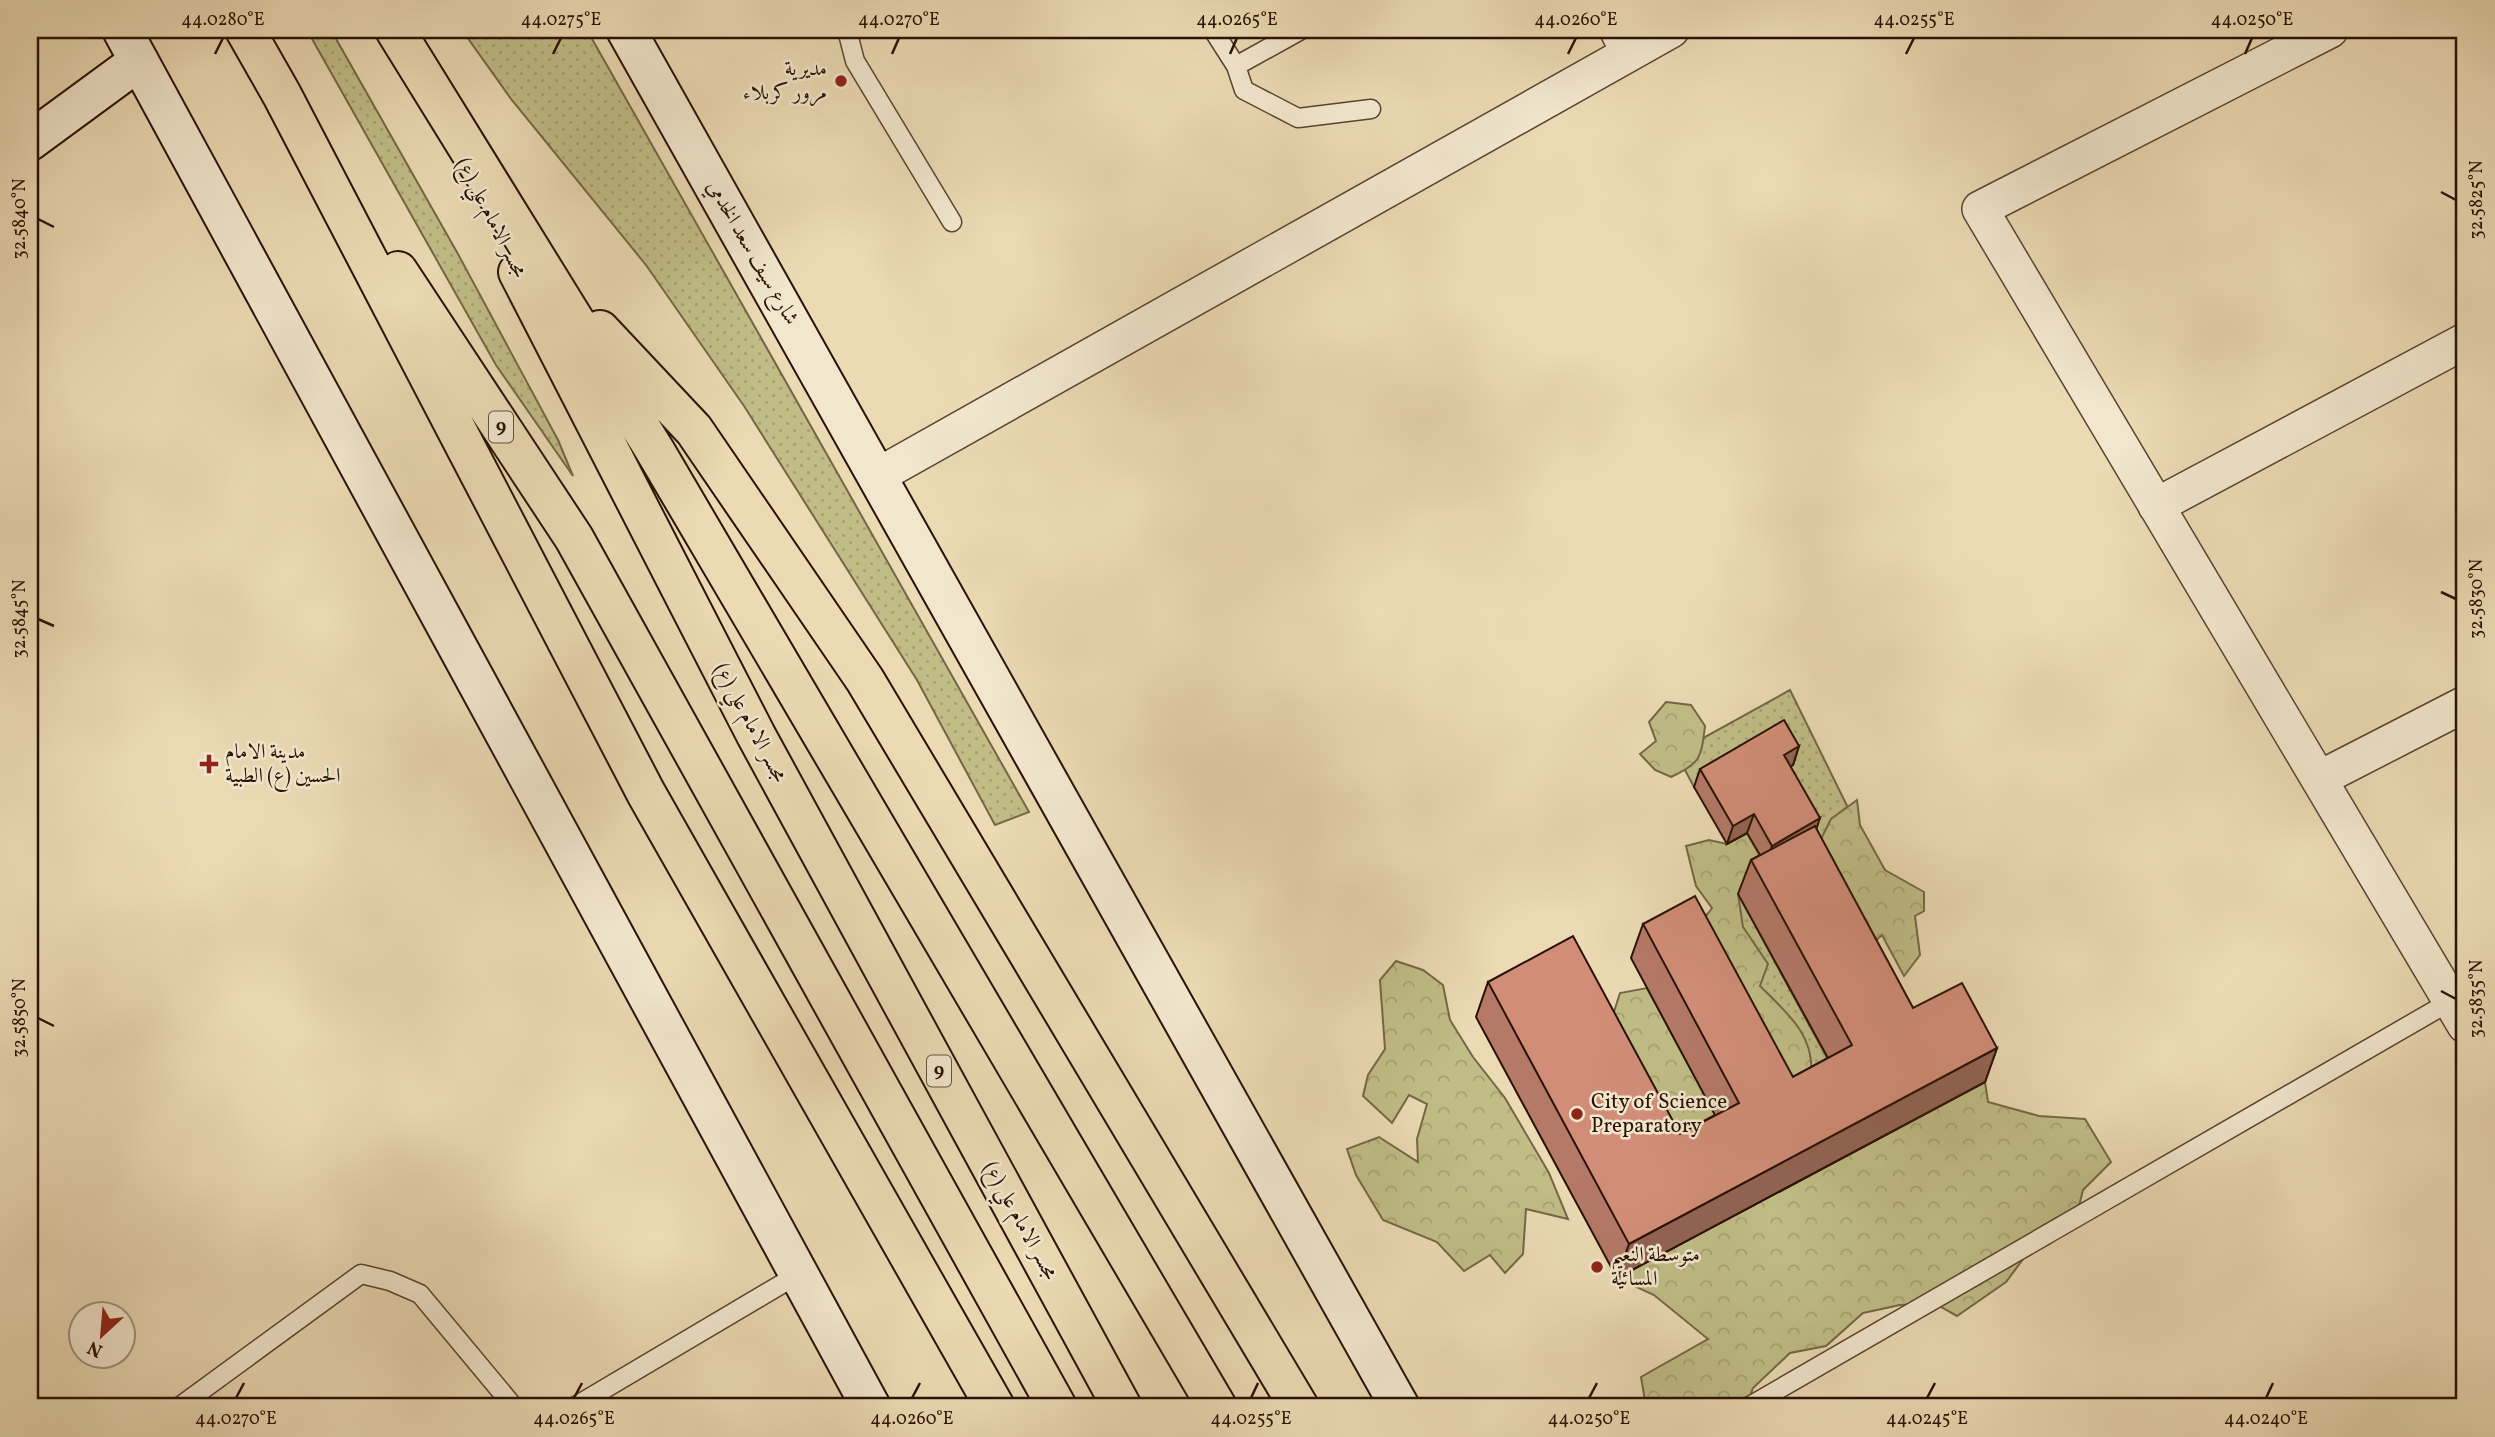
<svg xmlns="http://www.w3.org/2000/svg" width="2495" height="1437" viewBox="0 0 2495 1437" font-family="Vollkorn,Amiri,serif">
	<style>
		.grass { fill: url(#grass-dots); stroke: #756745; stroke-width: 2 }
		.forest { fill: url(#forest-crowns); stroke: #756745; stroke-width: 2 }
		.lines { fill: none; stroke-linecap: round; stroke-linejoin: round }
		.lane-casing { stroke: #5a432f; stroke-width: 21 }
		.street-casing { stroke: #5a432f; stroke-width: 38 }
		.secondary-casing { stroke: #2a1103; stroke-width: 42 }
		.highway-casing { stroke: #2a1103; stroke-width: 42 }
		.lane { stroke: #f2e7ce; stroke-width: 18 }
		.street { stroke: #f2e7ce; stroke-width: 35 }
		.secondary { stroke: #f2e7ce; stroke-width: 38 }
		.highway { stroke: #ebdab4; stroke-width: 38 }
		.wall { fill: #b47967; stroke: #2a1103; stroke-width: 2 }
		.shaded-wall { fill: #926354; stroke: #2a1103; stroke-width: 2 }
		.building { fill: #d18d78; stroke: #2a1103; stroke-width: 2 }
		.ticks { fill: none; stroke: #2a1103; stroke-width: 2.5 }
		.poi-dot { fill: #8f2418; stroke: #f2e7ce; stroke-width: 2.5 }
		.labels { text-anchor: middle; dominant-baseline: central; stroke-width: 5; stroke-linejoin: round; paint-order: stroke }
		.shield { fill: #f2e7ce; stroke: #665140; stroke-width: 2 }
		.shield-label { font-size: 19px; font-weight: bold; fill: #2a1103 }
		.poi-label { font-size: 21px; fill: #2a1103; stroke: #f2e7ce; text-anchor: start }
		.street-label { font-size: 21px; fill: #2a1103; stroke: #f2e7ce }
		.neatline { fill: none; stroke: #2a1103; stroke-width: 2.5 }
		.ticks-label { font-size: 18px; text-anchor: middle; fill: #2a1103 }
	</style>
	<defs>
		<pattern id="grass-dots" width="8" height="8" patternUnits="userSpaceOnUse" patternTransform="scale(1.75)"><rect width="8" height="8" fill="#c0bd87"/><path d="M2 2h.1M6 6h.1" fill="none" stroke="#a5a173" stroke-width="1.8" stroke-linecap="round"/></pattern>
		<pattern id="forest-crowns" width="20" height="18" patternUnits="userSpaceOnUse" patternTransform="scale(1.75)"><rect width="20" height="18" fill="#c0bd87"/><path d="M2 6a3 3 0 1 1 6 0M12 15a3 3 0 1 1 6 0" fill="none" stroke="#a5a173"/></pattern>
	</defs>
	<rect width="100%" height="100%" fill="#ebdab4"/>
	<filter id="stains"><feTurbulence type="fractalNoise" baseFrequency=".00286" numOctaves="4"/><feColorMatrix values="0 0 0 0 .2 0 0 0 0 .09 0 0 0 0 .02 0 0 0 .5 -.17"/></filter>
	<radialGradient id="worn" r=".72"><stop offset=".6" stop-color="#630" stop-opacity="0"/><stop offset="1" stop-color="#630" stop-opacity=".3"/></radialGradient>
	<!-- grass -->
	<path class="grass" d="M307,30H331L458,254L558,440L573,476L496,365Z
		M462,30H587L1029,812L995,825L917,680L744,406L646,265L511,99Z
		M1790,690L1855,822L1802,860L1777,739L1694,787L1676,753Z
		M1738,894L1839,1080L1781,1111L1683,930Z"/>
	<!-- forest -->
	<path class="forest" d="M1666,702L1691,705L1705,726C1701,758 1701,763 1671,777L1655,770L1640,754L1656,741L1649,722Z
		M1857,800L1860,825L1885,870L1924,892V911L1915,916L1920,955L1904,976L1882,935L1860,954L1821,839L1831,819Z
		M1747,833L1765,865L1738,894L1743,927L1768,964L1760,986C1786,1012 1815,1035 1811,1075L1782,1093L1704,919L1712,908L1696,886L1686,846L1709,840L1727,844Z
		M1396,961L1423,970L1443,985L1450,1020L1473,1057L1505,1098L1549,1173L1568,1219L1526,1209L1523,1254L1505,1273L1490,1255L1464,1271L1437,1242L1383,1220L1356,1175L1347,1149L1379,1137L1418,1162L1417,1139L1427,1104L1409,1095L1392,1123L1363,1096L1368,1075L1385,1049L1380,980Z
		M1647,988L1716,1116L1686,1151L1612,1018L1620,993Z
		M1985,1082L1988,1102L2039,1116L2085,1119L2111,1162L2083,1190L2077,1214L2051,1243L2024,1258L2006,1282L1957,1316L1934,1303L1900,1305L1863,1313L1826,1346L1790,1353L1753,1388L1746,1407H1646L1641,1377L1708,1339L1654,1295L1617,1278Z"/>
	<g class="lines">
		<defs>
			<path id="lane" d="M847,30L855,61L952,222
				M1213,30L1236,66
				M1301,30L1236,66L1244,90L1298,118L1371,109
				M1608,30L1621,56
				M179,1407L361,1274L390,1281L420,1294L514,1407
				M574,1407L797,1275
				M1748,1407L2451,1001"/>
			<path id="street" d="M2330,30L1980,209L2465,1025
				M879,475L1671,30
				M2156,506L2465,341
				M2319,779L2465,704"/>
			<path id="secondary" d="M122,30L871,1407
				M626,30L1400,1407
				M30,141L139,61"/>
			<path id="highway" d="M245,30L282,95L646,793L995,1407
				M395,30L654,449L1217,1407
				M398,271L574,538L1057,1407
				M518,272L756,735L1122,1407
				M600,330L694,430L865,680L1299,1407"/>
		</defs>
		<!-- lane casing -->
		<use href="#lane" class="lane-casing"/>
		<!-- street casing -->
		<use href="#street" class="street-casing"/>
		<!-- secondary casing -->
		<use href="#secondary" class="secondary-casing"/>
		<!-- highway casing -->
		<use href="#highway" class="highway-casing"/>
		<!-- lane -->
		<use href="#lane" class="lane"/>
		<!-- street -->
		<use href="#street" class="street"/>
		<!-- secondary -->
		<use href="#secondary" class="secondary"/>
		<!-- highway -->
		<use href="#highway" class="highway"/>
	</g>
	<!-- wall -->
	<path class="wall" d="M1799,746L1793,765L1790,766L1816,829L1913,1008L1997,1048L1985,1082L1617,1278L1476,1017L1488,982L1680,1134L1715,1115L1631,958L1643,924L1793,1077L1828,1058L1738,894L1751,860L1760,855L1747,833L1727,844L1694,787L1700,769Z"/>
	<!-- shaded-wall -->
	<path class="shaded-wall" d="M1799,746L1793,765L1777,774L1784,755Z
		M1754,814L1747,833L1727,844L1733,826Z
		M1820,818L1814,836L1765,865L1772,846Z
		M1997,1048L1985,1082L1617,1278L1629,1244Z"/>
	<!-- building -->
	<path class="building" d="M1784,720L1799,746L1784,755L1820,818L1772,846L1754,814L1733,826L1700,769Z
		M1815,826L1913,1008L1962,983L1997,1048L1629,1244L1488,982L1573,936L1680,1134L1739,1103L1643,924L1695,896L1793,1077L1852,1045L1751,860Z"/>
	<!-- ticks -->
	<path class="ticks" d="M215,54L223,38M553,54L561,38M892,54L899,38M1230,54L1237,38M1568,54L1576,38M1906,54L1914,38M2245,54L2252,38M2441,192L2456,200M38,219L54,227M2441,592L2456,599M38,619L54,626M2441,991L2456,999M38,1018L54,1026M236,1398L244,1383M574,1398L582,1383M912,1398L920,1383M1251,1398L1258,1383M1589,1398L1597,1383M1927,1398L1935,1383M2266,1398L2273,1383"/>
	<!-- markers -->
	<g class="poi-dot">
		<circle cx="841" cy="81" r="7"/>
		<path d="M205.5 753.5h7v7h7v7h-7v7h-7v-7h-7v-7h7z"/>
		<circle cx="1577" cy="1114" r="7"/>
		<circle cx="1597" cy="1267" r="7"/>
	</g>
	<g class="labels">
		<!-- shield labels -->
		<g class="shield">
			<rect x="489" y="411.5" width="24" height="31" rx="5"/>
			<rect x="927" y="1055.5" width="24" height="31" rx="5"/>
		</g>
		<g class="shield-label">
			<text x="501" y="427">9</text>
			<text x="939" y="1071">9</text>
		</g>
		<!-- poi labels -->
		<g class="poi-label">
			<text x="827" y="69" text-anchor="end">مديرية<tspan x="827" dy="24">مرور كربلاء</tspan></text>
			<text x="225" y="752">مدينة الامام<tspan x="225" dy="24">الحسين (ع) الطبية</tspan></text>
			<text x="1591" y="1102">City of Science<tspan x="1591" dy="24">Preparatory</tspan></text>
			<text x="1611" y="1255">متوسطة النعيم<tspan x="1611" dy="24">المسائية</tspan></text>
		</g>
		<!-- street labels -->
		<g class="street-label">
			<text transform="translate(491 218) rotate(63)">مجسر الامام علي (ع)</text>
			<text transform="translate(752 253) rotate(60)">شارع سيف سعد الخدمي</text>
			<text transform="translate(750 723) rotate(62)">مجسر الامام علي (ع)</text>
			<text transform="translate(1020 1221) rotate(61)">مجسر الامام علي (ع)</text>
		</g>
	</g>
	<!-- margin -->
	<rect width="2495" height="1437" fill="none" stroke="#ebdab4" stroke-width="77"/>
	<!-- north arrow -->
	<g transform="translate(102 1335) rotate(206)"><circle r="33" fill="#f2e7ce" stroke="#a2917d" stroke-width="2"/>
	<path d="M0-5L12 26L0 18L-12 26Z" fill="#8f2418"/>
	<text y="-10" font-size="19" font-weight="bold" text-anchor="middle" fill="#2a1103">N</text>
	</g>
	<rect x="38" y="38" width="2418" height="1360" class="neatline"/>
	<g class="ticks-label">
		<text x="223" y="25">44.0280°E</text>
		<text x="561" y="25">44.0275°E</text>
		<text x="899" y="25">44.0270°E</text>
		<text x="1237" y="25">44.0265°E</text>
		<text x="1576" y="25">44.0260°E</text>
		<text x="1914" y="25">44.0255°E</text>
		<text x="2252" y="25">44.0250°E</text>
		<text transform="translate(2476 200) rotate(-90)" y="6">32.5825°N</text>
		<text transform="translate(19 219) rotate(-90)" y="6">32.5840°N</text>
		<text transform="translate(2476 599) rotate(-90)" y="6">32.5830°N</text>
		<text transform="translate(19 619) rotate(-90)" y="6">32.5845°N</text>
		<text transform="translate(2476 999) rotate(-90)" y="6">32.5835°N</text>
		<text transform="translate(19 1018) rotate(-90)" y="6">32.5850°N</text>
		<text x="236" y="1424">44.0270°E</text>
		<text x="574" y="1424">44.0265°E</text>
		<text x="912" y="1424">44.0260°E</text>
		<text x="1251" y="1424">44.0255°E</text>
		<text x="1589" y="1424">44.0250°E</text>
		<text x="1927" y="1424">44.0245°E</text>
		<text x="2266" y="1424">44.0240°E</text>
	</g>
	<rect width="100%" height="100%" filter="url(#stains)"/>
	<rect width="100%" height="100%" fill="url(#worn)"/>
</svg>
